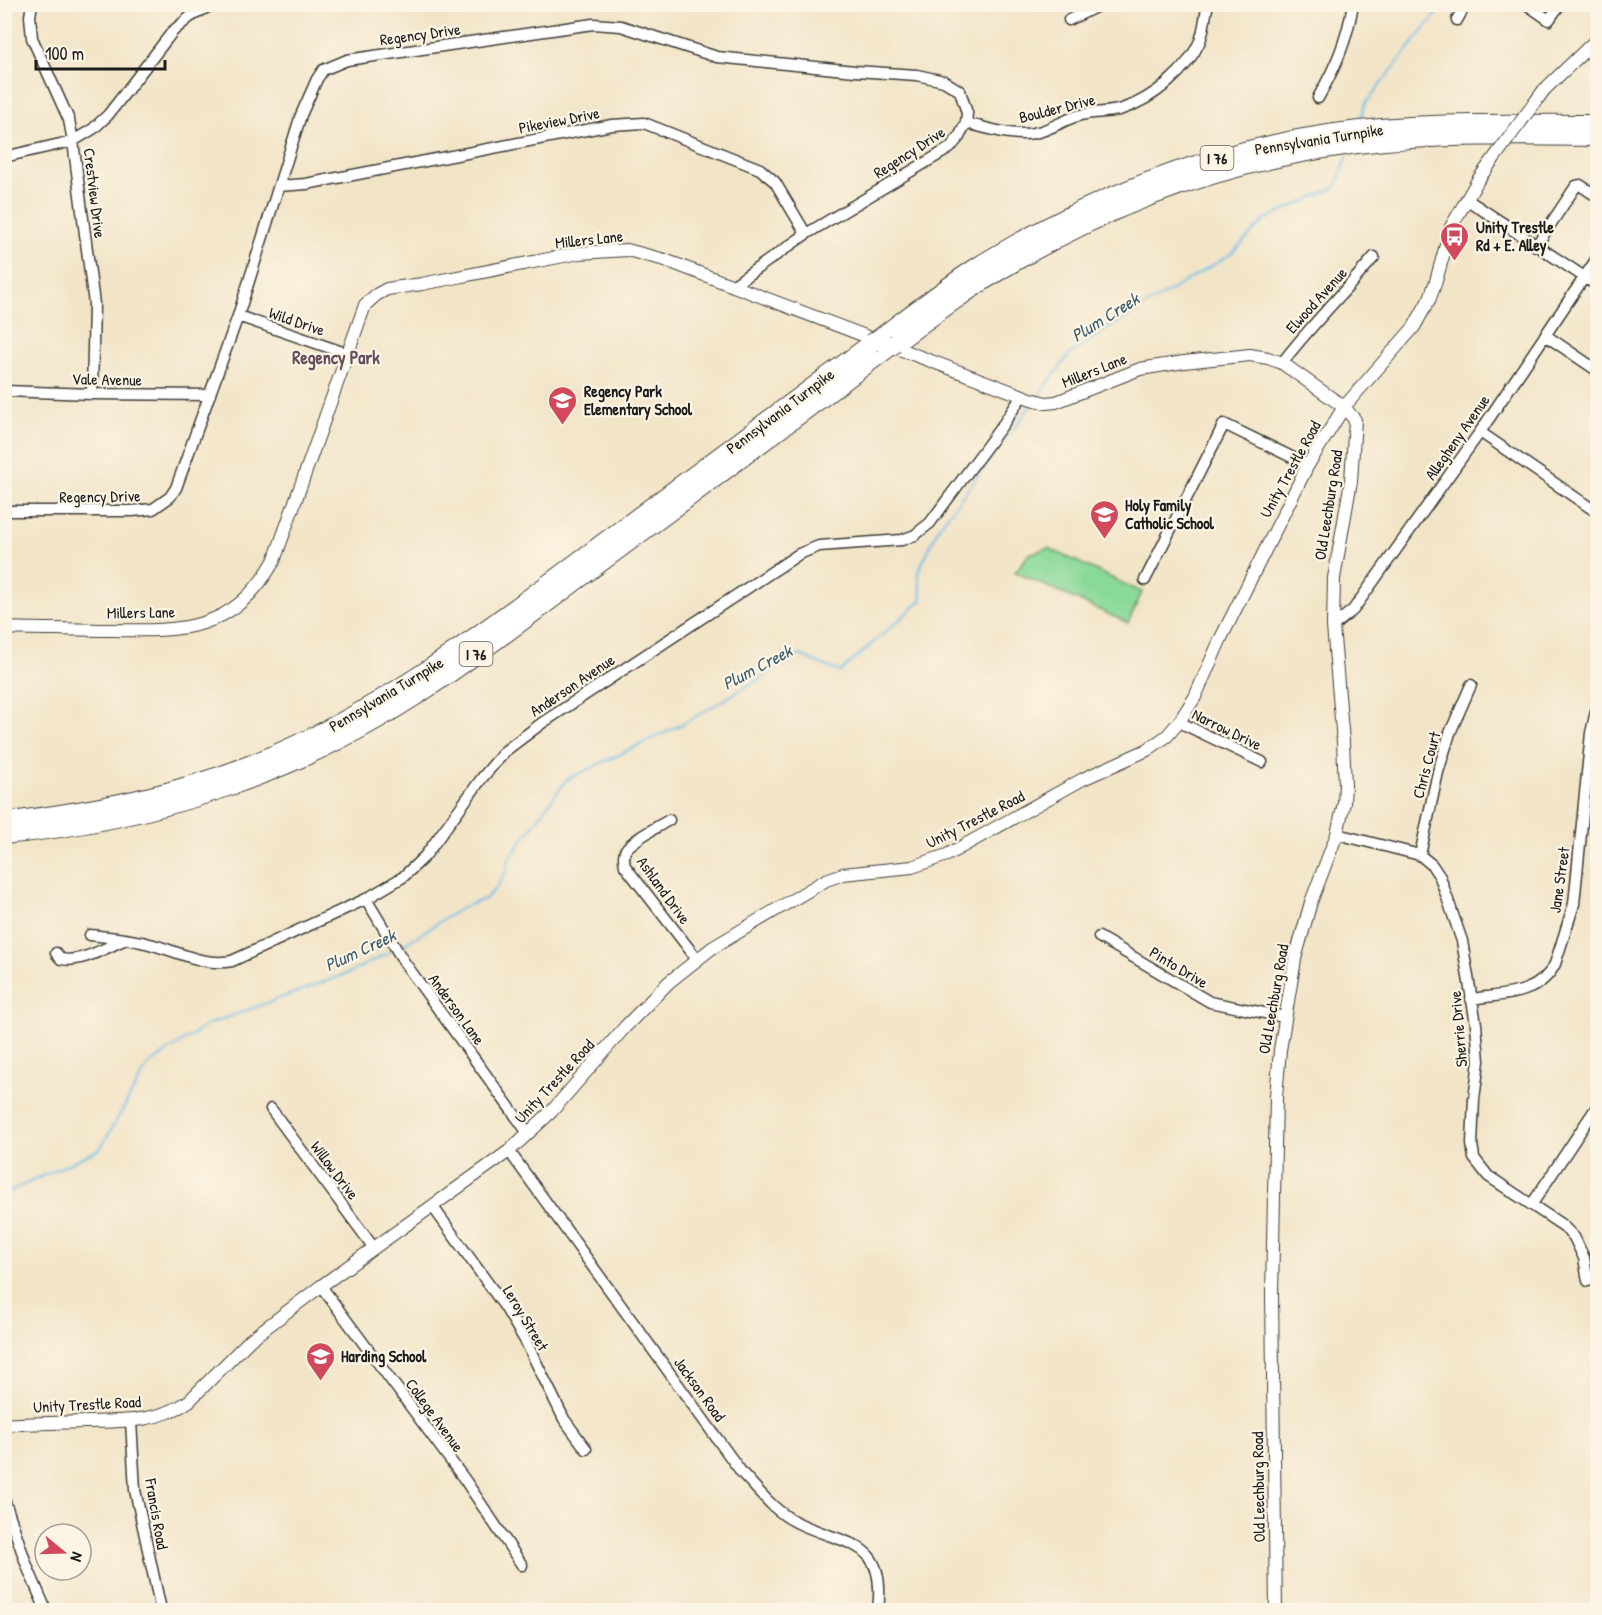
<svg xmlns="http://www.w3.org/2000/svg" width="1602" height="1615" viewBox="0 0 1602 1615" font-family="'Patrick Hand',sans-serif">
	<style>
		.green { fill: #89d999; stroke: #527a5a; stroke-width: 1.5 }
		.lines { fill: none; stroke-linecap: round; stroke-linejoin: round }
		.stream { stroke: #6cbce7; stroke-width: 2 }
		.minor-casing { stroke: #3c3a36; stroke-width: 13 }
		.tertiary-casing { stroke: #3c3a36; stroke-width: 14 }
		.motorway-casing { stroke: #3c3a36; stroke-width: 20 }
		.minor { stroke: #fff; stroke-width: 10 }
		.tertiary { stroke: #fff; stroke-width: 12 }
		.motorway { stroke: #fff; stroke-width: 18 }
		.tertiary-bridge-casing { stroke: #3c3a36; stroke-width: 14; stroke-linecap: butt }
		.motorway-bridge-casing { stroke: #3c3a36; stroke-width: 20; stroke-linecap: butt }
		.tertiary-bridge { stroke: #fff; stroke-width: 12 }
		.motorway-bridge { stroke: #fff; stroke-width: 18 }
		.labels { text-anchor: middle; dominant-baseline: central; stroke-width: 4.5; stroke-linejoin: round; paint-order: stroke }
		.shield { fill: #fcf5e5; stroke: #5f5d58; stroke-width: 1.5 }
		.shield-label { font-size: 15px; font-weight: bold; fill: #1c1c1c }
		.street-label { font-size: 16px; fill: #1c1c1c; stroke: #fcf5e5 }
		.poi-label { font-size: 16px; font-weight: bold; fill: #1c1c1c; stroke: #fcf5e5; text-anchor: start }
		.water-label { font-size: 18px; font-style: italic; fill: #3c5c6d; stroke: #fcf5e5 }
		.neighbourhood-label { font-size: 18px; font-weight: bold; fill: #664e5d; stroke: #fcf5e5 }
	</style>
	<rect width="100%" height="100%" fill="#fcf5e5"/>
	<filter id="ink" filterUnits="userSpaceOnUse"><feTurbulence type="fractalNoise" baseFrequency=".0167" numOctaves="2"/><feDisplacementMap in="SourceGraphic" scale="12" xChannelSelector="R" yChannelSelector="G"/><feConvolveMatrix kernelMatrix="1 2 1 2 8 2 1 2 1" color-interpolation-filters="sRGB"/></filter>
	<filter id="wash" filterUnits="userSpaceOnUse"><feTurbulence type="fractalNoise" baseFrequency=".008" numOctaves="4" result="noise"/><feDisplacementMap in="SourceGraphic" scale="24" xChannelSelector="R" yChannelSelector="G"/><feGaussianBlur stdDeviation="1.35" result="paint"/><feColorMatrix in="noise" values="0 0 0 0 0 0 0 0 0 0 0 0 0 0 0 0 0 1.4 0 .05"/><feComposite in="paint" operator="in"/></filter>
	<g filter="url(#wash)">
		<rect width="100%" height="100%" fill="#f2e4c7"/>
		<!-- green -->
		<path class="green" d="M1048,548L1142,592L1128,623L1015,572L1029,554Z"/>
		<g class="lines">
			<!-- stream -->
			<path class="stream" d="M1359,123L1366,103L1444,4
				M1037,397L1070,354L1104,331L1231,254L1266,219L1336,187L1348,154
				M400,947L463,907L485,899L498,886L506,871L509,859L566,780L683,724L800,655L840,672L922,600L918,572L939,527L1032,404
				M4,1194L100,1149L148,1065L207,1025L351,972L392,951"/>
		</g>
	</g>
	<g filter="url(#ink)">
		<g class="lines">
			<defs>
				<path id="minor" d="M32,4L30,16L32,38L69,120L73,141L94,304L92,394
					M1526,4L1549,20L1560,4
					M1069,20L1102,4
					M1457,20L1466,4
					M1318,98C1336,66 1347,41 1353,4
					M966,123C987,128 1012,137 1034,133C1051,130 1064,119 1081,115C1094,112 1109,113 1122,109C1153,99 1187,71 1200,41C1204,30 1205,16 1208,4
					M4,157L73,141L93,129L108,115L173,31L190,17L213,4
					M279,186L306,184L612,125L644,123L760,169L775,182L806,234
					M1466,199L1598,286
					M1536,246L1576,186L1580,185L1598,197
					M238,316L348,354
					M1545,335L1598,371
					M1282,363C1310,326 1344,293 1374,257
					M4,391L92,394L210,395
					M1480,432L1598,513
					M4,511H132L153,509L170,497L176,488L238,316L301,115L317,79L323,70L347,60L593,24L621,26L717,57L855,71L917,75L944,81L960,91L967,113L966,123L959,137L950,148L806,234L732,286
					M1145,580L1224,424L1308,465
					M1333,626L1353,610L1480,432L1598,257
					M1179,722L1262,762
					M669,820C659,826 630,841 625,851C623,856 624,861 625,866L697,959
					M1337,834L1420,855L1432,865L1440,877L1462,941L1476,1024L1479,1061L1474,1099L1472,1144L1474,1158L1488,1176L1562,1225L1574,1237L1584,1258L1588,1281
					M1420,855L1438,772L1450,733L1471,685
					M366,899L404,962L528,1133
					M90,935C107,937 125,938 141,942C173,948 200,967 232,961L366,899L403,877L425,856L482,778L505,751L542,723L799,554L819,546L902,540L915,535L930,523L1004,423L1022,396
					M1099,937L1210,1002L1284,1017
					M56,953L61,959C81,963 105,948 124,940
					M1471,999C1504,994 1539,996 1555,964L1574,904L1591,733L1598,703
					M271,1109L374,1248
					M509,1151L742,1473C759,1491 774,1511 796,1522C846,1547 887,1537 878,1610
					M1532,1204L1598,1105
					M433,1207L505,1307L526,1342L564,1419L586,1449
					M321,1286L465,1480L522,1565
					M131,1421L135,1490L161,1610
					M4,1499L27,1566L46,1610"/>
				<path id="tertiary" d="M1544,90L1598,38
					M4,628C38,629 72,629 106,630C181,631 232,634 274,561L365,305L376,295L387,289L422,284L579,253L627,250L665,260L1031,399L1046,403L1056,402L1140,369L1184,362L1250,355L1268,358L1282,363L1344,407L1355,420L1351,481L1334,578L1333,626L1343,742L1345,785L1344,803L1337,834L1311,902L1295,959L1280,1050L1276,1097L1272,1295L1276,1610
					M4,1425C31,1423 58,1423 85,1422C121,1421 158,1423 189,1401L251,1339L321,1286L509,1151L552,1111L625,1027L669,982L712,948L826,880L843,874L912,867L947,855L1083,779L1147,750L1167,736L1179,722L1195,697L1221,638L1308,465L1344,407L1414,327L1430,298L1436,281L1451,227L1478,180"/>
				<path id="motorway" d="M881,337C914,312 946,287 980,265C1089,198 1208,151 1335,133C1422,121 1510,124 1598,124
					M896,343C935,314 974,285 1016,261C1117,202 1228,162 1344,146C1427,134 1514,136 1598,137
					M4,822C92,811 177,795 259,761C378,713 478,636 580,560C677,488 774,415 872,343
					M4,835C151,821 295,775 419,694C486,650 550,600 615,552C706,485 796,417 887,349"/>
			</defs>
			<!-- minor casing -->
			<use href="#minor" class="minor-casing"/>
			<!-- tertiary casing -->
			<use href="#tertiary" class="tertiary-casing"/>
			<!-- motorway casing -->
			<use href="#motorway" class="motorway-casing"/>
			<!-- minor -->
			<use href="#minor" class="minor"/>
			<!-- tertiary -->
			<use href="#tertiary" class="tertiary"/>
			<!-- motorway -->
			<use href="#motorway" class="motorway"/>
			<defs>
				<path id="tertiary-bridge" d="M1478,180L1544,90"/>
				<path id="motorway-bridge" d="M872,343L881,337
					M887,349L896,343"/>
			</defs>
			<!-- tertiary-bridge casing -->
			<use href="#tertiary-bridge" class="tertiary-bridge-casing"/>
			<!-- motorway-bridge casing -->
			<use href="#motorway-bridge" class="motorway-bridge-casing"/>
			<!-- tertiary-bridge -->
			<use href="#tertiary-bridge" class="tertiary-bridge"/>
			<!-- motorway-bridge -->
			<use href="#motorway-bridge" class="motorway-bridge"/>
		</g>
	</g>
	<!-- icons -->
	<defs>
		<symbol id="bus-pin" viewBox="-11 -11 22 30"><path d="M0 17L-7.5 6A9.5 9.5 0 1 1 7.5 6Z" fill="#d1495b" stroke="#fcf5e5"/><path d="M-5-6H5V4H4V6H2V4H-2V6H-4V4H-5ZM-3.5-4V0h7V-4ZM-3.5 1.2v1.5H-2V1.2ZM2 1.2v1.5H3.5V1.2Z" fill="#fff"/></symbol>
		<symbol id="school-pin" viewBox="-11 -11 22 30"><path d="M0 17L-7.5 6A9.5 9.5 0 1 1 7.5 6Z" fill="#d1495b" stroke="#fcf5e5"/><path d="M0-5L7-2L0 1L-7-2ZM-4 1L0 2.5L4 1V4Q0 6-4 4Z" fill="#fff"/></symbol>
	</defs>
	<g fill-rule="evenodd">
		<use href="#bus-pin" x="1438" y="220" width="33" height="45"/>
		<use href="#school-pin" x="546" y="384" width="33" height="45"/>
		<use href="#school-pin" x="1088" y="498" width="33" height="45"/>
		<use href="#school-pin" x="304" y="1340" width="33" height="45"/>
	</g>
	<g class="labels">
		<!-- shield labels -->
		<g class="shield">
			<rect x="1200.5" y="146" width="33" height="24" rx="4.5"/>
			<rect x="459.5" y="642" width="33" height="24" rx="4.5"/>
		</g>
		<g class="shield-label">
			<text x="1217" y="158">I 76</text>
			<text x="476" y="654">I 76</text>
		</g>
		<!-- street labels -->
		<g class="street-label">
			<text transform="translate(420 34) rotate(-8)">Regency Drive</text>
			<text transform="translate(1057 108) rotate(-14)">Boulder Drive</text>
			<text transform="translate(559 120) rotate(-11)">Pikeview Drive</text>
			<text transform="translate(1319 139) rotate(-9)">Pennsylvania Turnpike</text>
			<text transform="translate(909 152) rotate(-33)">Regency Drive</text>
			<text transform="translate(95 193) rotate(83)">Crestview Drive</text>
			<text transform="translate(589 239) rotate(-6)">Millers Lane</text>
			<text transform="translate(1316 300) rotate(-48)">Elwood Avenue</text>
			<text transform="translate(297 321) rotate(19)">Wild Drive</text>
			<text transform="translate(1094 370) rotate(-22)">Millers Lane</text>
			<text transform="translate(107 379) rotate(1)">Vale Avenue</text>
			<text transform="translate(780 411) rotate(-37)">Pennsylvania Turnpike</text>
			<text transform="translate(1457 437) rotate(-55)">Allegheny Avenue</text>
			<text transform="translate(1290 469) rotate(-61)">Unity Trestle Road</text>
			<text transform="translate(100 496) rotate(-1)">Regency Drive</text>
			<text transform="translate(1328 505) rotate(-81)">Old Leechburg Road</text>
			<text transform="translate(141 612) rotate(-1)">Millers Lane</text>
			<text transform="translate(572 685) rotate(-34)">Anderson Avenue</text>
			<text transform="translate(386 694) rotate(-31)">Pennsylvania Turnpike</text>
			<text transform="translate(1227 729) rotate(26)">Narrow Drive</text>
			<text transform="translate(1426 765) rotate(-75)">Chris Court</text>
			<text transform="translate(975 819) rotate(-27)">Unity Trestle Road</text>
			<text transform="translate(1559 880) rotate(-82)">Jane Street</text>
			<text transform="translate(664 890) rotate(54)">Ashland Drive</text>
			<text transform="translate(1179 967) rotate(31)">Pinto Drive</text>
			<text transform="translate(1273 999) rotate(-80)">Old Leechburg Road</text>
			<text transform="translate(457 1009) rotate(54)">Anderson Lane</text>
			<text transform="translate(1458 1029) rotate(-95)">Sherrie Drive</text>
			<text transform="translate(554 1081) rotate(-47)">Unity Trestle Road</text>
			<text transform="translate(335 1170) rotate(53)">Willow Drive</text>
			<text transform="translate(526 1318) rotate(59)">Leroy Street</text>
			<text transform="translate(700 1389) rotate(54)">Jackson Road</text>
			<text transform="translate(87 1404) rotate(-3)">Unity Trestle Road</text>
			<text transform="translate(435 1415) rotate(54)">College Avenue</text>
			<text transform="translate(1258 1487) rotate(-91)">Old Leechburg Road</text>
			<text transform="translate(157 1514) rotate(80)">Francis Road</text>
		</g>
		<!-- poi labels -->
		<g class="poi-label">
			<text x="1476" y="227">Unity Trestle<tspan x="1476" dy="18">Rd + E. Alley</tspan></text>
			<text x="584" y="391">Regency Park<tspan x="584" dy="18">Elementary School</tspan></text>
			<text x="1125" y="505">Holy Family<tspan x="1125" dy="18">Catholic School</tspan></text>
			<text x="341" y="1356">Harding School</text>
		</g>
		<!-- water labels -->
		<g class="water-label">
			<text transform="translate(1105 317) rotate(-32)">Plum Creek</text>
			<text transform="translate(757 667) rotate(-28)">Plum Creek</text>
			<text transform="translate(360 950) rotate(-25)">Plum Creek</text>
		</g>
		<!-- neighbourhood labels -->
		<g class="neighbourhood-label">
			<text x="336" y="357">Regency Park</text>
		</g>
	</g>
	<!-- margin -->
	<rect width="1602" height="1615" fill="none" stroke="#fcf5e5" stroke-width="24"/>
	<!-- north arrow -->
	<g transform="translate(63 1552) rotate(109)"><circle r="28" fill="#fcf5e5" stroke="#a29e95" stroke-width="1.5"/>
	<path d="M0-4.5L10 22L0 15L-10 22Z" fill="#d1495b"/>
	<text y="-9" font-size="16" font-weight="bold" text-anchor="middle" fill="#1c1c1c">N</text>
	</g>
	<!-- scale -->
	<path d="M36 60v9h129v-9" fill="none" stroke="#1c1c1c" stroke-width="3"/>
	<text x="45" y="60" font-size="18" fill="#1c1c1c" stroke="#fcf5e5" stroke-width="4.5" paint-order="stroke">100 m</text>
</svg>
